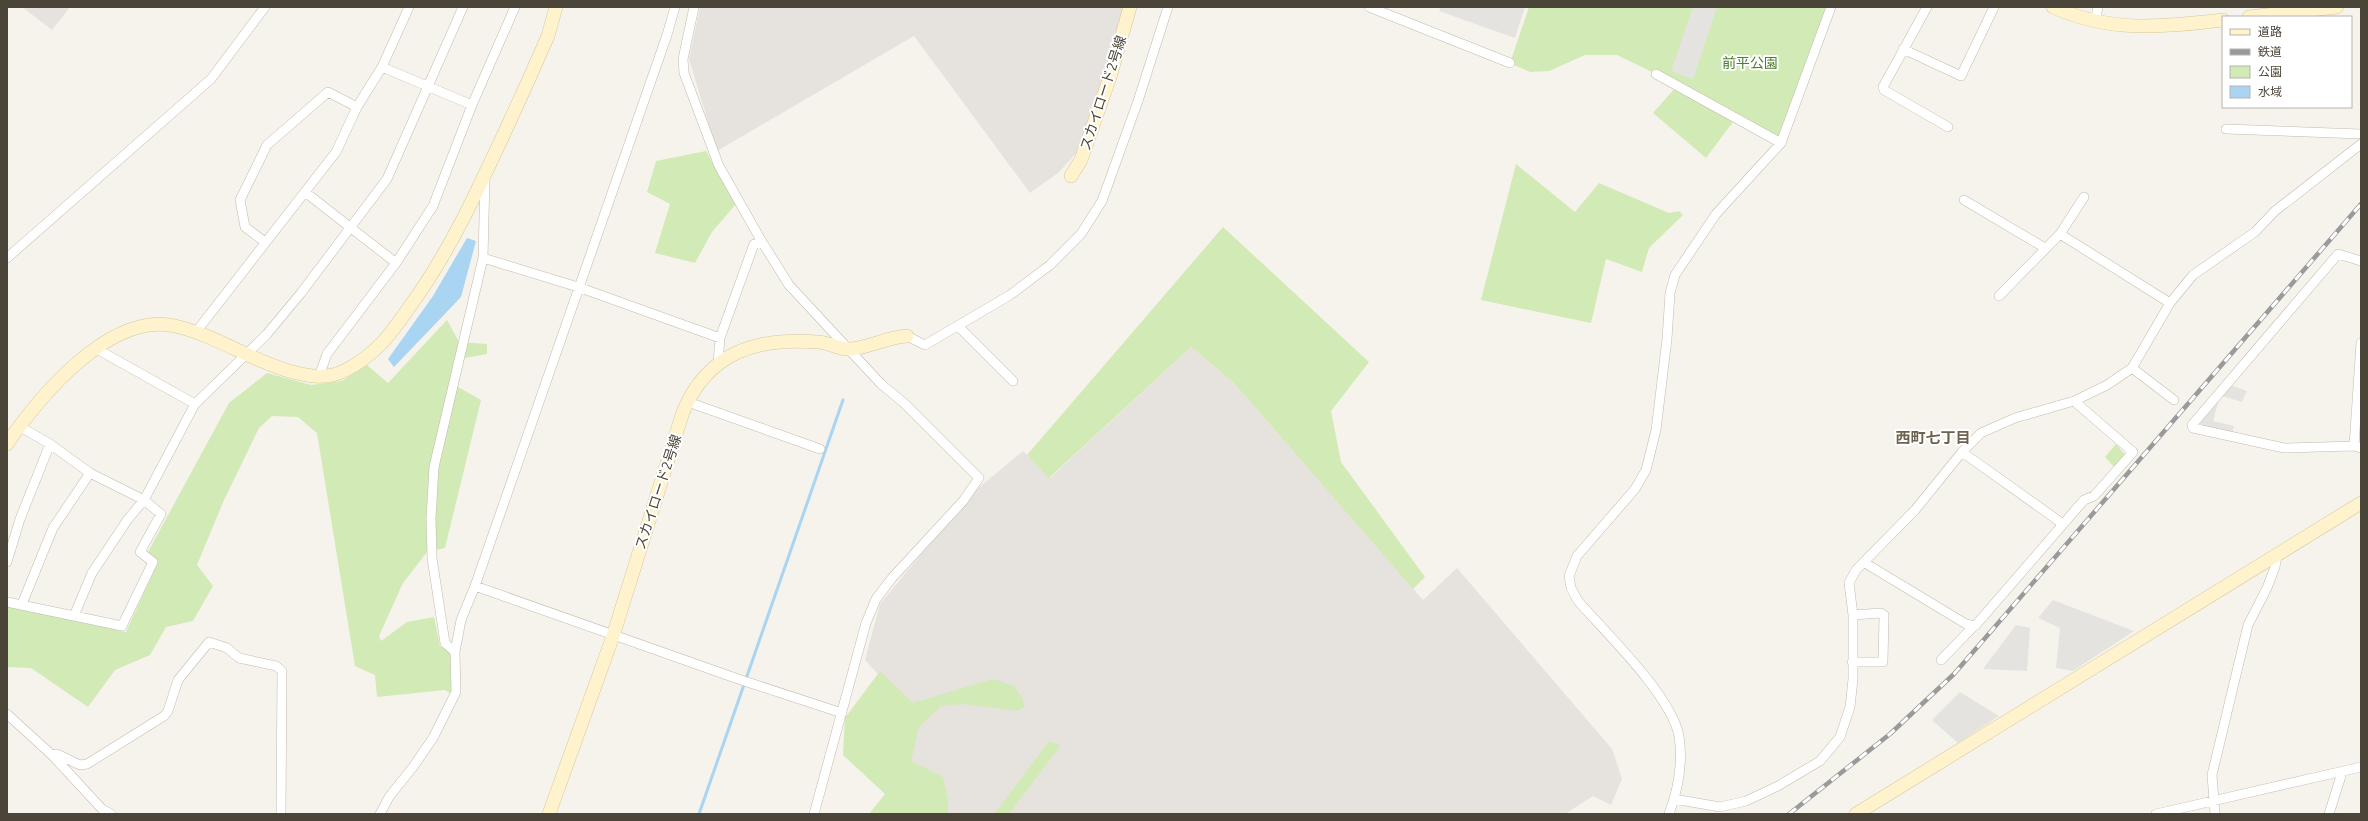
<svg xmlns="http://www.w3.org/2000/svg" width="2368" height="821" viewBox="0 0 2368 821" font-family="Ubuntu,'Noto Sans JP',sans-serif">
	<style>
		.industrial { fill: #e6e2dd }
		.green { fill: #d2eab5 }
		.parking { fill: #e5e3e0 }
		.water { fill: #a9d4f2 }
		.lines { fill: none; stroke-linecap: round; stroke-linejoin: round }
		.stream { stroke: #a9d4f2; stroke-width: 3 }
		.street-casing { stroke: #c2bbae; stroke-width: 10 }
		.secondary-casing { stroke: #d6c79b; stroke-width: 14 }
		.street { stroke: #fff; stroke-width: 9 }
		.secondary { stroke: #fff3cd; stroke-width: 13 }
		.rail-casing { stroke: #9a9a9a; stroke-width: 4.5 }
		.rail { stroke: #fff; stroke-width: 3; stroke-dasharray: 9; stroke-linecap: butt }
		.labels { text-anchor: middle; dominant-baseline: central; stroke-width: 4; stroke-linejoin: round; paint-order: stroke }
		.park-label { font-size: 14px; fill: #4a7f2a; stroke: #fff }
		.street-label { font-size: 14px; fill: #4b4439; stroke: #fff }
		.neighbourhood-label { font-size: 15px; font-weight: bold; fill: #6e6250; stroke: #fff }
	</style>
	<rect width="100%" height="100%" fill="#f6f3ec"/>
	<!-- industrial -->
	<path class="industrial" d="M22,7H70L52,30Z
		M700,7H1125L1106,79L1079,150L1058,173L1030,193L914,36L717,151L689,59Z
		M1191,347L1233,382L1423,600L1457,568L1612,749L1622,779L1611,805L1593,796L1565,814H916L903,762L916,716L865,660L880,604L971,494L1023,451L1050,478Z"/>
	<!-- green -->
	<path class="green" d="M1529,7H1827L1781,143L1656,74L1617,55H1585L1549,71L1530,72L1510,63Z
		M1676,87L1733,122L1706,158L1653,113Z
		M706,151L736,204L712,232L695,263L655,253L670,204L647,192L656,161Z
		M1516,164L1575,212L1599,183L1669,213L1679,211L1683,215L1649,248L1642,272L1606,259L1591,323L1481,300Z
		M1223,227L1369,362L1331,411L1341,462L1425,577L1413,589L1233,382L1191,347L1049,478L1027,455Z
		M447,320L459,342L487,344V354L464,358L458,387L481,400L445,548L427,552L403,583L379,636L381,641L407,622L434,617L440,646L451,653V694L445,690L377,697L375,675L355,666L317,433L298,417L272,416L259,428L224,500L197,565L213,586L193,621L166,627L150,655L115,670L88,707L31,668L7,667V606L126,632L158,562L148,552L229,403L267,373L311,385L342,381L367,365L388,383Z
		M2116,444L2125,455L2114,467L2105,457Z
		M880,671L913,703L993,679L1014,686L1023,699L1024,707L1017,711L963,704L941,706L919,727L911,761L943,777L948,800V814H869L885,794L843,755L845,718Z
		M1049,741L1061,745L1009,814H994Z"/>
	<!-- parking -->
	<path class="parking" d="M1441,7H1525L1515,38L1439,11Z
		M1693,7H1717L1693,79L1671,71Z
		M2227,384L2247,391L2242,402L2222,396L2218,403L2213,421L2234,426L2232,434L2197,424Z
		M2053,600L2134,631L2073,671L2056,668L2060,628L2038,618Z
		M2016,625L2030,628L2027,671L1983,669Z
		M1960,692L1999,716L1958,743L1932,720Z"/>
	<!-- water -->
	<path class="water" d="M467,238L476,241L461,297L394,367L388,359L433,296Z"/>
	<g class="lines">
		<!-- stream -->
		<path class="stream" d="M699,814L843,400"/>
		<defs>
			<path id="street" d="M694,7L683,59L684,73L719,166L762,242
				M1369,7L1510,63
				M1927,7L1883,87L1884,90L1948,127
				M2095,22L2098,7
				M1903,49L1961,76L1994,7
				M382,67L472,105
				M1656,74L1781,143
				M2226,129L2361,134
				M305,192L396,263
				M1964,200L2045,248
				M2060,234L2170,303
				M265,242L245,227L240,200L267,145L328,92L357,107
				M7,258L211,79L265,7
				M483,258L578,287L720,338
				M2361,261L2338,254L2192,425L2193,428L2284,448L2354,446L2361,448
				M1999,296L2060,234L2084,197
				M958,326L1013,381
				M196,332L336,152L357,107L382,67L409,7
				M907,336L925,345L1010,295L1050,265L1081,234L1102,201L1138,101L1168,7
				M95,348L195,404
				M718,363L720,338L754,244L762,242L789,285L881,384L904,403L979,478L963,501L892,578L876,599L866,623L814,814
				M2132,368L2174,400
				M319,376L327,354L396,263L433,206L472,105L515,7
				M688,402L820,449
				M2354,446L2361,343
				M1962,452L2063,524
				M7,562L20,519L50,444
				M1865,563L1966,624L1975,626L2084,500L2094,496L2133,452L2074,401
				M475,586L741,680L842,713
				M7,602L122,626L153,562L140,552L161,514L144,500L90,473L50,444L19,426
				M22,604L53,528L90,473
				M74,616L92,573L128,519L144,500L195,404L267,334L301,293L387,179L463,7
				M455,652L445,643L432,558L431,518L434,467L483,258L485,178
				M1941,660L1974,626
				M1852,662H1883L1884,615L1881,613L1853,615
				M7,714L52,755L102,809L111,814
				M52,755L57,754L80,765L87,764L164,716L168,711L178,680L209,642L227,648L239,658L276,666L282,671L281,814
				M1674,799L1720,807L1746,801L1778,786L1820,761L1840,737L1850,707L1853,679V615L1849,583L1856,570L1915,510L1962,452L1981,433L2015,418L2074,401L2107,385L2132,368L2170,303L2193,275L2255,232L2275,211L2361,144
				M380,814L389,797L413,767L433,738L456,692L455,652L461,620L475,586L667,35L675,7
				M1669,814C1678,790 1683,762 1679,736C1671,695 1606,633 1578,601L1571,588L1569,576L1577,556L1635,489L1646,470L1656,430L1667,339L1670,293L1675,275L1716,214L1781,143L1831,7
				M2156,814L2361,767
				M2215,814L2212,775L2248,625L2267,588L2275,567L2277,555
				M2329,814L2341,776L2340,772"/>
			<path id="secondary" d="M2053,7C2110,33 2163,27 2223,20
				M2249,17L2337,7
				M1071,176L1081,160L1110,77L1130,7
				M7,444C39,397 110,311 175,326C215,335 250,360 289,371C307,376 326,380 344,371C378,354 392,332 413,302C442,262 464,219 485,174C507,128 528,82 548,36L556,7
				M549,814L613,636L683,412C708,352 757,337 818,342C828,342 840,350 850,349C869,348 887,337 907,336
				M1856,814L2361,503"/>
		</defs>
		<!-- street casing -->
		<use href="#street" class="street-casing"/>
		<!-- secondary casing -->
		<use href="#secondary" class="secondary-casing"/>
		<!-- street -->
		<use href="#street" class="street"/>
		<!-- secondary -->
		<use href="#secondary" class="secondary"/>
		<defs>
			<path id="rail" d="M1789,814L1890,734L1954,674L2361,204"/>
		</defs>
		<!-- rail casing -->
		<use href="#rail" class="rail-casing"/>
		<!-- rail -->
		<use href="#rail" class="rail"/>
	</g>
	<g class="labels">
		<!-- park labels -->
		<g class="park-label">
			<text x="1750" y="63">前平公園</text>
		</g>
		<!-- street labels -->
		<g class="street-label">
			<text transform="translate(1103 93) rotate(-72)">スカイロード2号線</text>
			<text transform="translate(658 492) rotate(-72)">スカイロード2号線</text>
		</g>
		<!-- neighbourhood labels -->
		<g class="neighbourhood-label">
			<text x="1933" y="437">西町七丁目</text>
		</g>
	</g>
	<!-- border -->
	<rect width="2368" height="821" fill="none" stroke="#4b4439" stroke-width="16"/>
	<!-- legend -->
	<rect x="2222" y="16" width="130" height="92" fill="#ffffff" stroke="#b7b4b0"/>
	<rect x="2230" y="29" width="20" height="6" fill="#fff3cd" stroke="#b7b4b0"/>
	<text x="2258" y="36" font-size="12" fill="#4b4439">道路</text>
	<rect x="2230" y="49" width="20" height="6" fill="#9a9a9a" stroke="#b7b4b0"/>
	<text x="2258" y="56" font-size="12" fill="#4b4439">鉄道</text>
	<rect x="2230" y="66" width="20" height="12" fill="#d2eab5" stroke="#b7b4b0"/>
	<text x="2258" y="76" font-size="12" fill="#4b4439">公園</text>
	<rect x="2230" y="86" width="20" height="12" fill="#a9d4f2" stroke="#b7b4b0"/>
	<text x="2258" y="96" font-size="12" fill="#4b4439">水域</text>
</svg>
